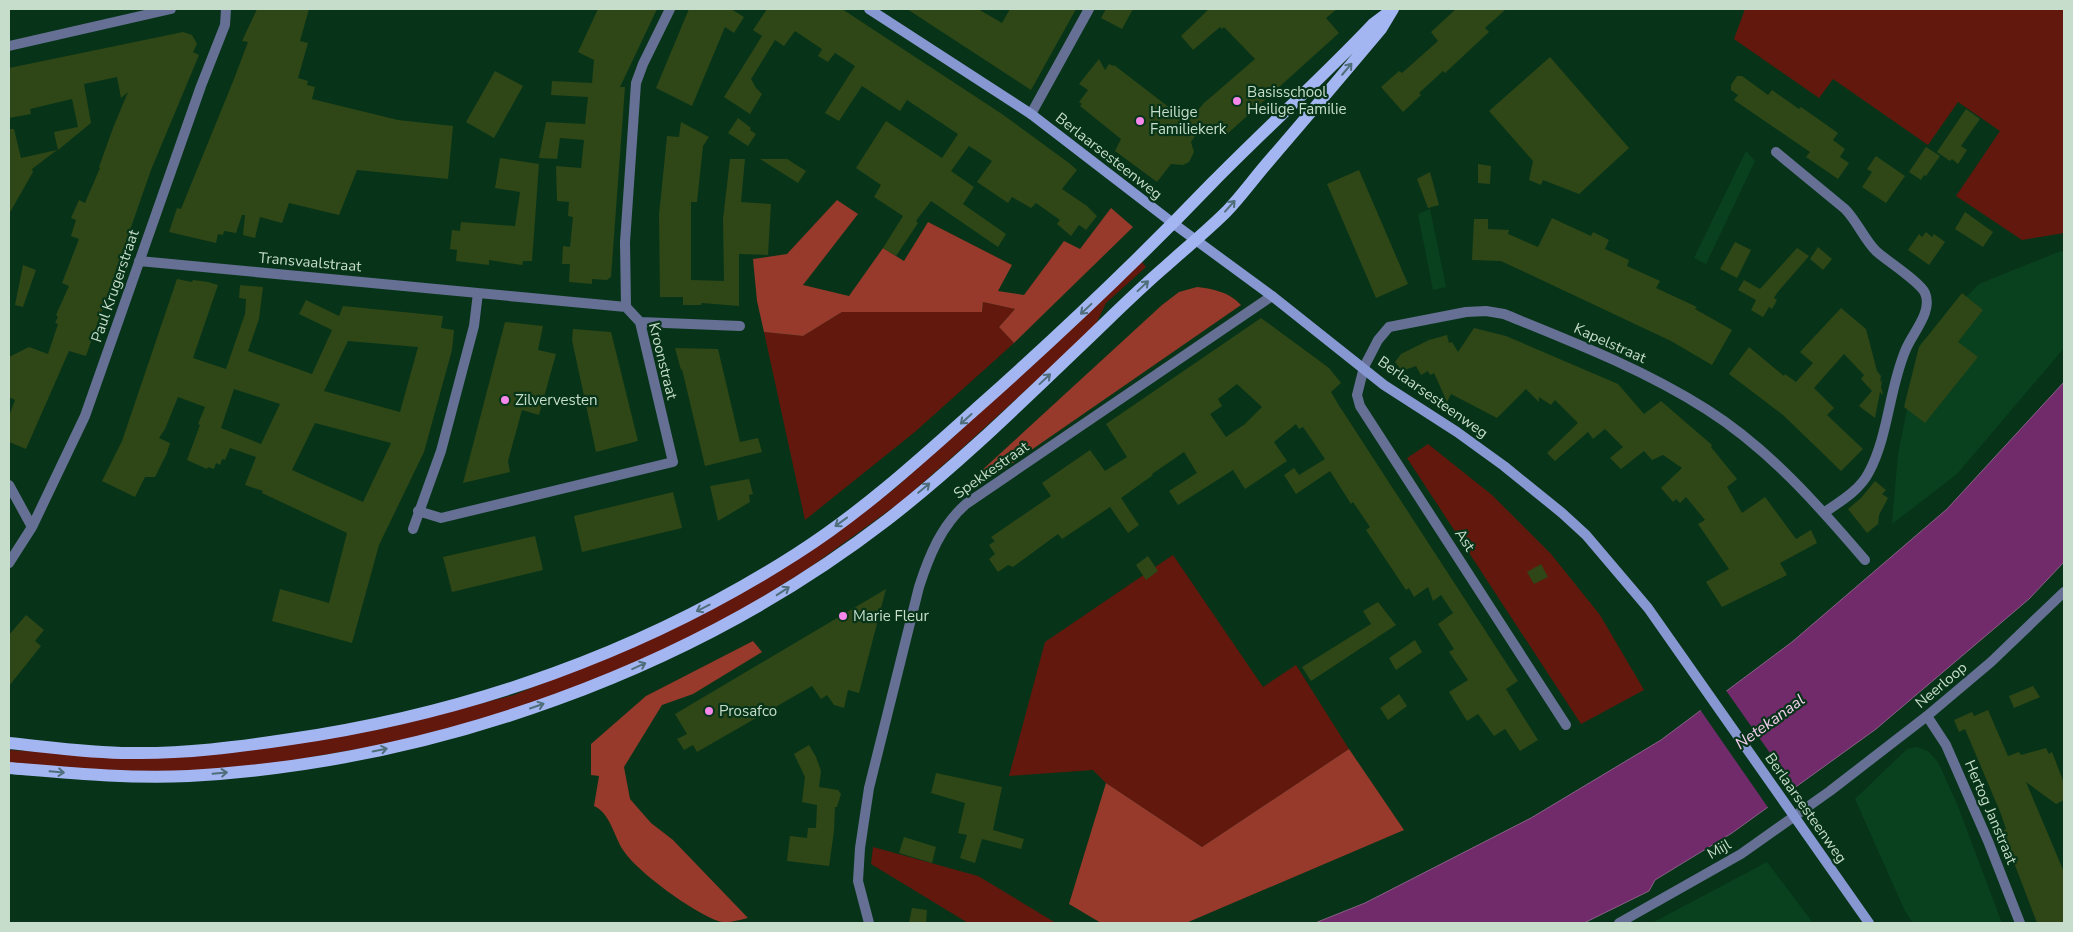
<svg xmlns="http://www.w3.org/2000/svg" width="2073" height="932" viewBox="0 0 2073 932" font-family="'Nunito Sans',sans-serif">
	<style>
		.built { fill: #09401e }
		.green { fill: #62180d }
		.forest { fill: #97392b }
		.water { fill: #712b6b; stroke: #8a6088 }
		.pier { fill: #073418 }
		.building { fill: #2f4617; fill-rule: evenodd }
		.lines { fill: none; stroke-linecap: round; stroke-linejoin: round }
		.street { stroke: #657094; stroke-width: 10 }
		.secondary { stroke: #8697d1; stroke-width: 10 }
		.primary { stroke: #a4b6f2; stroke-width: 12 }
		.oneway { stroke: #4e6e7a }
		.poi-dot { fill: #f788eb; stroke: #073418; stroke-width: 2 }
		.labels { text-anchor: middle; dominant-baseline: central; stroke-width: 4.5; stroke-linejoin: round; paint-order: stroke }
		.poi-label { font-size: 15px; fill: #c6ddcb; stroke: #073418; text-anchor: start }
		.street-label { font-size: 15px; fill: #c6ddcb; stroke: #073418 }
		.water-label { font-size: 16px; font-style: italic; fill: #f8d0f2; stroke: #073418 }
	</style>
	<rect width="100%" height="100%" fill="#073418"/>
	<!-- built -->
	<path class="built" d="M1746,151L1755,161L1706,264L1694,258Z
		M1430,209L1446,287L1433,290L1418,214Z
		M2061,251L2064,252V348L1957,474L1892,524L1898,454L1920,344L1979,284Z
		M1917,747L1928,751L1938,762L1957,804L2002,923H1913L1905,911L1855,799L1907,749Z
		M1767,862L1813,923H1652Z"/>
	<!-- green -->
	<path class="green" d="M1745,9H2064V233L2022,240L1956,196L2000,131L1958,102L1928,145L1833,79L1819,98L1734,39Z
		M1142,262L1146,267L1106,303L1094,328L959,451L902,501L809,568L719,624L618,671L518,710L387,744L248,768L129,774L9,763V750L128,757L245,751L381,729L514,695L610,655L801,555L893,490L1022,375Z
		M983,302L1015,309L999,327L1014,343L916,431L805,520L764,332L803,336L842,312H982Z
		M1428,444L1492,495L1551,554L1600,615L1644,690L1581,724L1407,458Z
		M1173,555L1263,687L1296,665L1349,749L1202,847L1106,783L1093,770L1009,776L1045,642Z
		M873,847L978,876L1056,923H968L871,864Z"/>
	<!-- forest -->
	<path class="forest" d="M837,200L858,214L803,285L849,296L883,248L904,261L928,222L1012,265L998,291L1024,295L1064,241L1080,249L1111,208L1133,227L1014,343L999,327L1015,309L983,302L982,312H842L803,336L764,332L757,301L753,259L787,254Z
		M1197,287C1214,289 1229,292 1241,305L985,482L979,473L1162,305L1179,292Z
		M753,641L762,652L693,694L662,705L624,767L630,799L651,823L673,840L748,918C740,920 726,924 718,921C693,912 637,872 623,850C614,836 610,813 594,806L599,776L591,775V744L646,696Z
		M1349,749L1404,830L1186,923H1101L1069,904L1106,783L1202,847Z"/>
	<!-- water -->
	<path class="water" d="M2064,382V562L2029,599L1876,729L1732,833L1655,880L1649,891L1584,923H1315L1365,903L1531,818L1661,740L1792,642L1947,509Z"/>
	<!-- pier -->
	<path class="pier" d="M1725,689L1796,790L1769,809L1699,708Z"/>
	<!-- building -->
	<path class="building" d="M257,9H309L300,41L308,43L298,78L308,81L307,85L315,87L312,99L398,120L453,126L448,179L357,170L339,215L289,203L282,223L260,217L255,238L243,235L245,215H242L236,233L224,231L223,235L218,234L216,243L169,232L177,208L181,209L234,79L248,42L242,41Z
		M598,9H657L620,87H625L611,277L607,280L592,279V284L569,282L570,264H562L563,246L570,247L573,217L568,216L569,202L557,201L556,166L581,168L584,140L560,138L557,159L539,158L546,122L585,124L588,97L551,95L552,81L592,83L594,60L578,52Z
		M689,9H731L744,17L734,33L725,27L692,106L656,88Z
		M767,9H842L1002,114L1069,163L1077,170L1062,189L1087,206L1097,216L1086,230L1079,225L1071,236L1057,224L1060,220L1036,203L1031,208L1012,197L1008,203L977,182L992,161L969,146L951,171L974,187L963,204L1006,234L998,247L931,201L916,221L918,223L896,256L883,248L903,216L874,197L881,185L856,168L886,121L942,158L958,134L907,100L900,111L862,86L839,121L825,113L855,66L835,53L828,62L818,56L822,49L795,31L784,46L775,40L751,79L756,88L762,94L750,114L724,97L762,36L753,30Z
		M907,9H978L1002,23L1010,9H1076L1031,90Z
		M1106,9H1133L1122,29L1101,18Z
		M1209,9H1337L1326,18L1339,33L1226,135L1220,127L1202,126L1191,142L1194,152L1189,162L1183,165L1171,164L1157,182L1115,151L1121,139L1080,106L1082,104L1079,102L1088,90L1079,84L1099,59L1105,70L1109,64L1113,66L1114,65L1188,122L1204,103L1255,59L1224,27L1222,29L1220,27L1193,50L1181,36Z
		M1456,9H1506L1485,28L1489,32L1445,73L1443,71L1419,93L1421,95L1403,112L1381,87L1399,71L1402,73L1438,41L1431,32Z
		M183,32L192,35L197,44L193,52L199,55L151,170L86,356L69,351L26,449L9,442V416L15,400L9,397V357L29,347L48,354L58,324L55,323L58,317L56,315L69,286L62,283L79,239L71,236L76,220L71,218L79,200L85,203L100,168L99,167L113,128L128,92L121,98L117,77L84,84L91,123L58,150L54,132L78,127L72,99L30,109L31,114L9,118V68Z
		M1550,57L1629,148L1579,194L1543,180L1541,185L1529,180L1533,161L1489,111Z
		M495,71L523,86L494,138L466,122Z
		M1737,76H1742L1768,95L1772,90L1799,109L1801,107L1838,133L1833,140L1845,149L1840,157L1849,163L1838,179L1806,157L1810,152L1734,100L1738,95L1731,90V85Z
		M1966,109L1980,119L1961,146L1967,150L1958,164L1952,159L1950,161L1937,152Z
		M738,118L751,128L750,130L756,134L748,146L728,133Z
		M681,122L709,137L703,146L697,202H691V280L724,281L723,219L730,159H745L741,202L771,204L768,255L739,254V306L702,303L701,305H683V297H660L659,215L667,136L679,137Z
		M9,129H14L21,158L57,150L32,169L33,172L9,214Z
		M1926,147L1940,156L1926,176L1924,175L1921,180L1909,172Z
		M1876,156L1905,176L1886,203L1862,187L1872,172L1867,169Z
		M500,158L539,164L532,261H523L522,265L489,260V265L456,261L457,250L450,249L452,230L460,231L461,222L515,226L520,192L495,188Z
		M760,159H787L806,171L798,183Z
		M1478,164L1491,166L1490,184L1478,183Z
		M1359,170L1408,284L1376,298L1327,184Z
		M1430,172L1439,205L1428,208L1417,179Z
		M1965,212L1993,232L1983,247L1955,229Z
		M1552,218L1591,236L1593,232L1609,240L1605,249L1629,260L1627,266L1660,281L1656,288L1697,307L1695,309L1732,330L1712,365L1671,341L1501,261L1472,260L1474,219H1488V229L1509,230L1508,234L1538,247Z
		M1926,232L1932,237L1934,234L1945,242L1929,265L1908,250L1919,234L1922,237Z
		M1735,242L1751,250L1737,278L1720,269Z
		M1818,247L1832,259L1823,270L1810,259Z
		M1797,248L1809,256L1777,293L1774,298L1777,300L1772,309L1769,307L1763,317L1751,310L1756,300L1738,290L1744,280L1760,289Z
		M23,265L36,270L23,307L15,305Z
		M177,279L192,282L193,280L208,282L218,285L193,358L226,369L245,314L246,299L239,298L240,285L263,287L259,319L248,351L312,374L332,330L299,314L306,300L339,316L343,306L443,316L441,328L454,330L452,350L424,452L379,545L352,643L272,621L280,589L329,603L347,533L262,493L263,491L245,485L256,457L230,448L225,460L222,459L220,465L216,463L214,469L208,467L207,469L187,460L200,425L198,424L205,407L178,397L165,429L159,438L170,443L167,453L155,477H145L135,497L102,481L122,441ZM348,341L418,347L400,412L324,391ZM234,389L280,404L261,444L221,428ZM315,423L391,443L363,502L292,470Z
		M1962,293L1983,310L1958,342L1978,357L1925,423L1904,407L1919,347Z
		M1841,308L1866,329L1877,371L1881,376L1880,382L1882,380L1881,387L1883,395L1880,392L1875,418L1859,406L1872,391L1861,379L1864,375L1844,354L1814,388L1834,408L1827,415L1863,449L1841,471L1783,415L1729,374L1749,347L1784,376L1785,374L1796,382L1813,363L1800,352Z
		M1261,318L1329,368L1341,383L1331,392L1338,404L1518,681L1506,689L1538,740L1520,751L1505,729L1494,736L1478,714L1467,721L1449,692L1468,680L1449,652L1454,649L1438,624L1453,613L1441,595L1433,601L1428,587L1414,597L1409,588L1406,590L1366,530L1370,527L1353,502L1351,504L1330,471L1296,494L1284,475L1294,468L1299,475L1325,459L1303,427L1299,429L1296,424L1274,442L1287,461L1245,489L1233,470L1178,505L1169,491L1197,473L1184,452L1152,474L1153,475L1121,498L1139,525L1128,533L1110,507L1062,539L1058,534L1013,567L1008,565L998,572L989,559L995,554L989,545L995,541L991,537L1051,496L1042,483L1090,450L1105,471L1127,457L1106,424ZM1237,384L1262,407L1245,424L1226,437L1210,414L1222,406L1218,399Z
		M505,322L543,326L538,350L556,354L539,415L522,410L508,461L510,472L463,483Z
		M1474,328L1506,336L1618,384L1644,414L1661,401L1712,445L1711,447L1737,479L1727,487L1742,513L1765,497L1796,539L1811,530L1817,543L1780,563L1787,575L1722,607L1706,582L1729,569L1698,524L1705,520L1686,497L1680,503L1676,499L1673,502L1661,488L1682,468L1663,455L1652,460L1644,451L1621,469L1610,458L1623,447L1605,429L1593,439L1588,432L1555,461L1547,453L1578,423L1555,400L1551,405L1539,397V402L1526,389L1497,418L1451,394L1447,402L1434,373L1430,375L1428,371L1421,375L1416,366L1402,371L1395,362L1401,354L1429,340L1447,335L1449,343L1452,342L1458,352Z
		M573,329L611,332L638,441L596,452L572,340Z
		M675,348L718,349L740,442L758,438L762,452L705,466L682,369L681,370Z
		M749,479L753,494L749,495L750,502L718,521L710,486Z
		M1875,481L1886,490L1882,494L1888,498L1879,515L1878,524L1867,533L1848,509L1861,498Z
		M673,492L682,528L582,552L574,516Z
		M535,536L543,570L452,592L443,557Z
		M1148,556L1158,571L1146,580L1136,565Z
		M1541,564L1548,577L1534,584L1527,572Z
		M886,589L859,693L848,690L844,708L834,705L827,695L821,699L812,686L697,752L693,745L684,750L677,739L687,734L675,714Z
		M1378,602L1396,625L1311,681L1302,667L1371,624L1363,611Z
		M26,615L44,630L35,641L41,646L9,686V635Z
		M1415,640L1422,652L1396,670L1389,658Z
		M2033,686L2040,697L2014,708L2009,696Z
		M1399,694L1407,706L1388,720L1380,708Z
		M1988,710L2008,756L2019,752L2021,755L2046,748L2049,754L2052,752L2064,783V800L2056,804L2026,782L2064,872V923H2037L2002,831L2006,829L2001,814L1965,729L1959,732L1954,720L1972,712L1974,716Z
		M809,745L816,757L821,771L819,787L838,790L841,794L837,807H835L834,831L829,866L787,861L790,836L807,838L808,828H816L817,805L802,802L805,777L794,754Z
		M936,773L1002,787L993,830L1024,839L1021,849L982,839L975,863L960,858L967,835L958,833L965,803L931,793Z
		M904,837L936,847L932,863L899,853Z
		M912,908L927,910L926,923H909Z"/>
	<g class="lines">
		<!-- street -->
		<path class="street" d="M9,46L171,9
			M1031,114L1089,9
			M1776,152L1845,209C1857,221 1864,239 1876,251C1887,261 1920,282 1925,293C1933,312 1913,332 1906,349C1889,388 1889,434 1869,472C1860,490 1841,501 1825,512
			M139,261L626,307
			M640,322L740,326
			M9,485L32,527
			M418,511L441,518L673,462L640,322L626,307L625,242L636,83L643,64L670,9
			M413,529L441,451L474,326L478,293
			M9,563L32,527L85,416L201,86L225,25L226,9
			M1927,716L1946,745L1988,841L2020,923
			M1566,725L1360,406L1357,395L1364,367L1378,340L1389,327L1466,312L1486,311L1504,314C1573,342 1643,369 1706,409C1768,448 1818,505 1865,560
			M869,923L858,881L860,848L869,788L919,587C929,556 941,526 966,504L1272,296
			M1619,923L1741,854L1830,791L1927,716L1991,662L2064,592"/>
		<!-- secondary -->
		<path class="secondary" d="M869,9L1031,114L1174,224L1272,296L1384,385L1457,432L1504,466L1562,513L1586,535L1648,608L1869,923"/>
		<!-- primary -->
		<path class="primary" d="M9,743C49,747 89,753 130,753C184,754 238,747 291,739C470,713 643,652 796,554C862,512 920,459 978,407C1059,335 1137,261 1212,183C1265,129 1321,79 1373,24L1389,12
			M9,768C69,773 129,779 189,776C435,762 691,671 887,520C958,465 1023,401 1088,339C1114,314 1139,289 1166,266C1186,248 1208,230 1227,211C1242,195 1255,177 1269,161C1307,117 1344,73 1381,29L1393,9"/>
	</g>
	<!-- one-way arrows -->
	<defs><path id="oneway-shaft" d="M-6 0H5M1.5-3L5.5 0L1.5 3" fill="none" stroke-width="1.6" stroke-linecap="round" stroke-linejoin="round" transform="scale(1.25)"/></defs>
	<g class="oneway">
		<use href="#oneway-shaft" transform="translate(1347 69) rotate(-50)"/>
		<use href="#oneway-shaft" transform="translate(1230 206) rotate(-48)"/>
		<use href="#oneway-shaft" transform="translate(1143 286) rotate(-43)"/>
		<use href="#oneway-shaft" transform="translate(1086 309) rotate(137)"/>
		<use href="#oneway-shaft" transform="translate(1045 379) rotate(-43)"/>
		<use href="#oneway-shaft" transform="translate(966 419) rotate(138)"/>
		<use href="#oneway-shaft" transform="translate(924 488) rotate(-40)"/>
		<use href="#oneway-shaft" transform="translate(841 522) rotate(144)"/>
		<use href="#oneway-shaft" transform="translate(783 591) rotate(-33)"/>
		<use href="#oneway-shaft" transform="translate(703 608) rotate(153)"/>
		<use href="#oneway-shaft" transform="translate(639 666) rotate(-24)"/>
		<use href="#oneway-shaft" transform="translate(537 706) rotate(-19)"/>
		<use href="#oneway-shaft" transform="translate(380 750) rotate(-12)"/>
		<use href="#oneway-shaft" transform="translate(57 772) rotate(5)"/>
		<use href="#oneway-shaft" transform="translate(220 773) rotate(-5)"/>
	</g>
	<!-- markers -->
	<g class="poi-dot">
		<circle cx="1237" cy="101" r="5"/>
		<circle cx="1140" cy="121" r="5"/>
		<circle cx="505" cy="400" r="5"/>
		<circle cx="843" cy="616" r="5"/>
		<circle cx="709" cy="711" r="5"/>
	</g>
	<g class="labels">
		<!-- poi labels -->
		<g class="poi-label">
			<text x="1247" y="92">Basisschool<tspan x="1247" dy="17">Heilige Familie</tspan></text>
			<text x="1150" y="112">Heilige<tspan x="1150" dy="17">Familiekerk</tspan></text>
			<text x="515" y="400">Zilvervesten</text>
			<text x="853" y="616">Marie Fleur</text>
			<text x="719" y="711">Prosafco</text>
		</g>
		<!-- street labels -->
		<g class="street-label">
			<text transform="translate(1109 156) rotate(38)">Berlaarsesteenweg</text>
			<text transform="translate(310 262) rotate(5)">Transvaalstraat</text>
			<text transform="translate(115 286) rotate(-71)">Paul Krugerstraat</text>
			<text transform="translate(1610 343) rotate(24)">Kapelstraat</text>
			<text transform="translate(663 361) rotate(76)">Kroonstraat</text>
			<text transform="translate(1433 397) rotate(35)">Berlaarsesteenweg</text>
			<text transform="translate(991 470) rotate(-35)">Spekkestraat</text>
			<text transform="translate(1465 540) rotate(57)">Ast</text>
			<text transform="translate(1941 685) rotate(-40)">Neerloop</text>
			<text transform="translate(1806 808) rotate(55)">Berlaarsesteenweg</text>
			<text transform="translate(1991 812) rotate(67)">Hertog Janstraat</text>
			<text transform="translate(1719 849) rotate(-30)">Mijl</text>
		</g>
		<!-- water labels -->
		<g class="water-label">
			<text transform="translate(1770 722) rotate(-36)">Netekanaal</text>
		</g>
	</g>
	<!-- border -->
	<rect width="2073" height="932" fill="none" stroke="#c6ddcb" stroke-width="20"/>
</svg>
